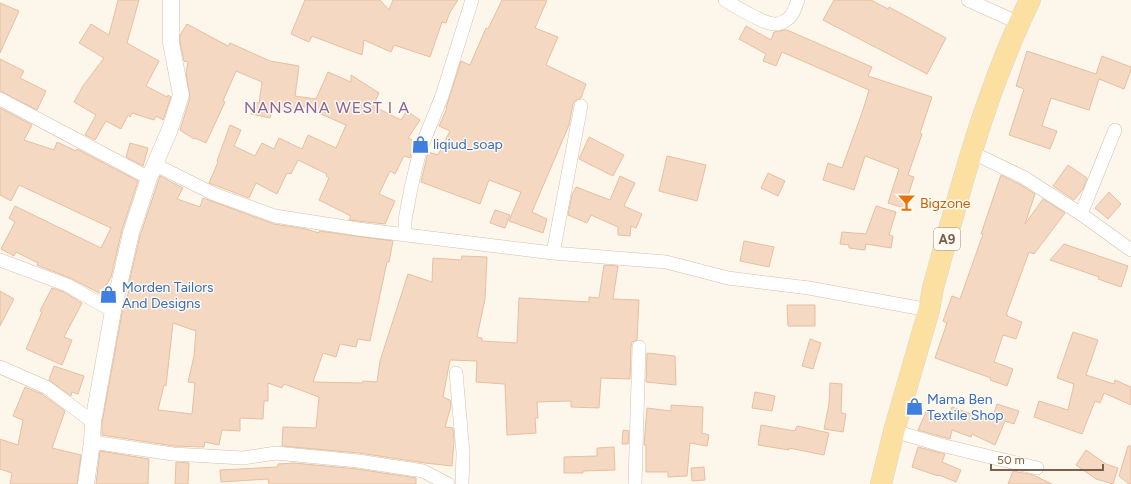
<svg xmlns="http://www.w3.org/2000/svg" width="1131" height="484" viewBox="0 0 1131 484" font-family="Figtree,sans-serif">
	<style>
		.building { fill: #f4d8c1; stroke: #e7bfa1; fill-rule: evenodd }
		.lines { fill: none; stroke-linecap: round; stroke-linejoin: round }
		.minor-casing { stroke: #d1c0af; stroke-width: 14 }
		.tertiary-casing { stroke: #d1c0af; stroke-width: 17 }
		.primary-casing { stroke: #dcd5d0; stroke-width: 22 }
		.minor { stroke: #fff; stroke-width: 13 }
		.tertiary { stroke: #fff; stroke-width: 16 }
		.primary { stroke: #fce0a2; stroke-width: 21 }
		.labels { text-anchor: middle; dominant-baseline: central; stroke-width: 3; stroke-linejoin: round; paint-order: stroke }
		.shield { fill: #fffaf2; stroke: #a28e7e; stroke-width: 1 }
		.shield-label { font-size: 13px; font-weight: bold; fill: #7a5f4c }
		.shop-label { font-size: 14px; fill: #366cbe; stroke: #fffaf2; text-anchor: start }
		.food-label { font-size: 14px; fill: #c56008; stroke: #fffaf2; text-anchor: start }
		.quarter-label { font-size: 16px; letter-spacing: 1px; fill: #886495; stroke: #fffaf2 }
	</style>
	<rect width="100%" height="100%" fill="#fdf7eb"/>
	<!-- building -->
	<path class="building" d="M118,0H139L127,43L159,61L146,86L167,97L168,95L171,97L163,120L156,116L154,120L132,113L130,117L128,115L121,129L106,121L95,140L85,135L96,115L74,102L83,86L104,58L79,43L91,24L109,35Z
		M305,0H380L389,10L393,0H458L450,12L446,23L442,22L430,57L394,45L391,52L364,40L362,55L312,36L309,42L291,34Z
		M502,0H547L535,28L558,37L546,65L586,84L581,98L575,101L573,104L569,125L532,212L547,219L543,233L509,221L521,192L489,180L480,204L421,182L428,152L438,155L450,131L439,126L447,108H446L461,61L470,65L486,28L488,29Z
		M834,0H871L888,9L889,7L946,38L927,74L823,20Z
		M0,3L19,11L0,53Z
		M187,24L228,46L230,43L270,61L299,66L295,96L316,99L328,72L351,82V75L379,93L373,106L401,120L407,111L420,120L408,138L414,141L412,146H413L410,158L404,156L395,174L390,171L379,194L395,201L385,224L349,220L351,216L319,200L329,178L326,176L327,174L298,160L291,174L287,173L277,194L256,183L249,198L209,183L218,162L217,161L230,125L241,130L234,146L255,156L262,143L274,149L279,138L302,149L308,135L336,148L346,125L298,104L297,112L272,109L270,118L251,114L254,102L259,103L262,82L236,71L223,101L225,102L206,143L195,138L194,139L180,130L190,98L186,73L188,62L184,61L180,42V35Z
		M746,26L771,40L774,32L785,30H787L872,67L868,76L932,97L920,133L922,134L908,175L914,177L904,208L888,203L899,169L865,156L854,190L823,180L828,163L842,168L863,110L869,90L782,52L776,66L763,61L766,54L739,39Z
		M1027,51L1096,74L1102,56L1131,67V70L1124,89L1099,79L1089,110L1051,98L1042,126L1057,131L1050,149L1009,135L1024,89L1016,86Z
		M0,59L24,71L20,78L46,91L37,110L0,91Z
		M0,108L32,125L24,140L54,150L57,142L76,151L77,149L138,181L122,230L111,277L101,294L70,278L37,265L38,263L16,252L14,256L1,249L15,222L9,218L15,206L101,248L111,228L19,185L11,201L0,195Z
		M589,137L624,155L613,176L579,159Z
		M130,143L148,148L143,166L126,157Z
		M667,156L706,165L697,201L659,191Z
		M1068,165L1087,178L1083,189L1074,200L1053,186Z
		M768,173L785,181L778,196L761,188Z
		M1001,175L1019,184L1035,194L1025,224L1043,199L1065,213L1034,254L1029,252L1006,315H1008L1007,316L1022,322L1016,339L1003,335L994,362L1013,369L1007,386L990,380L991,378L935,358L947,323L943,321L952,296L960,299L983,234H981Z
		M160,176L183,188L177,199L200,207L203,198L274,224L306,229L319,233V231L393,241L389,262H387L370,341L358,339L356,347L340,344L336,357L323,353L313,382L362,383L363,381L377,382L380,361L408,274L432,282L433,258L461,260L462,256L487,257L485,299L477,337L482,338V341L517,343L519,298L589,302V297L599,298L604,265L618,266L613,299L639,300L637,340L632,342L631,347L630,379L601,378L599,408L571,407V401L537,402L538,418H535L536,433L507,435L505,384L476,382L477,361L450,360L443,397L450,400L451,406L445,427L453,428L454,441L452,466L425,463L359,453L282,446L283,427L316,428L319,397L284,384L282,388L268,383V401H264L263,419L240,418V431L222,430L219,445L205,442L204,447L174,446L102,435V423L122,313L131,284L129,283L140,236ZM173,323L196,331L194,356L188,382L195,383L192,414L158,410L164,385L166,386Z
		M620,176L635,183L624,206L642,214L636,228L631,226L630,236L618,235V227L591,215L587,223L568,215L572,195L576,187L610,200Z
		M1109,192L1121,204L1108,219L1095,208Z
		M876,206L896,212L889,235L893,236L891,248L866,244L865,250L849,248V245L840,244L842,232L866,234Z
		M495,210L510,215L505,228L490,223Z
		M744,241L774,247L769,267L740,261Z
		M1064,244L1128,266L1121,287L1098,279L1099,277L1050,260Z
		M52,288L64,292L82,303L64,337L72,340L62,365L26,349L42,312L40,311Z
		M0,291L14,299L0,326Z
		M787,305H815V326H788Z
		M1073,332L1098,340L1086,375L1114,384L1115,380L1131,387V405L1104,393L1100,403L1095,401L1082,434L1034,417L1039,401L1068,410L1074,384L1057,378Z
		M810,339L821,343L813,369L802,366Z
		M647,353L675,356L676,385L646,382Z
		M54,366L84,376L78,394L72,392L71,396L49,380Z
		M830,383L842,384L841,413L846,414L843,432L824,429L829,404Z
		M25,387L42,394L65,411L52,448L81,455L77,484H10L12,473L0,469V439L18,445L23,420L13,416Z
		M755,392L775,396L772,411L752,408Z
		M997,404L1019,411L1014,424L1005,421L995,445L972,434L971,437L952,430L950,439L918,430L926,412L945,421L952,407L985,419L986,417L992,420Z
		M671,405L703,407L702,433L709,435L707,446L690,443L687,476L668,477V472H646V445H644L647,408L671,411Z
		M761,425L795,431L797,426L829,433L824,455L789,448V450L758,445Z
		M623,430L629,431L628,444H622Z
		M1128,446H1131V484H1129L1119,476Z
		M614,447L615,470L583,471V473H564V457L597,456V448Z
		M918,447L945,454L942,462L961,470L956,482L939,475L938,476L912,467Z
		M1086,450L1106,464L1118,468L1113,484L1096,479L1076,465Z
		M100,451L149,459L148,484H96Z
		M176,462L189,463L188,484H175Z
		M294,463L357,469L416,478V484H269L268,479L221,482L220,470L278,467V464Z
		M704,467L705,480L692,481L691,468Z
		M1013,471L1033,475L1052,484H1008Z"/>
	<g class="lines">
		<defs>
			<path id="minor" d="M725,0C734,6 766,25 776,24C780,24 787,20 790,17C794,13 796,5 798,0
				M968,0L1019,23
				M0,99L149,178
				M971,152L1023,177L1081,214L1131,250
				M156,165L214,194L275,216L358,229L553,253L666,262L728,278L809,288L929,310
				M1081,214L1115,130
				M405,235V220L411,188L420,150L442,96L472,0
				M553,253L581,106
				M0,260L67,285L113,311
				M0,367L46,387L93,422
				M456,373L463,453L462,484
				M894,431L941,445L1037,468
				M92,442L173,454L243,458L276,453L358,461L423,471L448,484
				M635,484L639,347"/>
			<path id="tertiary" d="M86,484L92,442L93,422L113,311L131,233L149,178L170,129L181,95L171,43V0"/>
			<path id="primary" d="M881,484L894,431L929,310L933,288C960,190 985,92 1030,0"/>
		</defs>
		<!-- minor casing -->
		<use href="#minor" class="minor-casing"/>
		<!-- tertiary casing -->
		<use href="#tertiary" class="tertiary-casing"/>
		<!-- primary casing -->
		<use href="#primary" class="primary-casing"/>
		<!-- minor -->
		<use href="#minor" class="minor"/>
		<!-- tertiary -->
		<use href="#tertiary" class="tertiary"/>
		<!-- primary -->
		<use href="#primary" class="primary"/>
	</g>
	<!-- icons -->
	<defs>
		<symbol id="shop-bare" viewBox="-9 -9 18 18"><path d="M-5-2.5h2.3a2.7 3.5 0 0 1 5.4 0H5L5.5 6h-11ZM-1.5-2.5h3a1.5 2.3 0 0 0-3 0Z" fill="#3f7fe0" stroke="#fffaf2" stroke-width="2.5" paint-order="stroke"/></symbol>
		<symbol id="bar-bare" viewBox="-9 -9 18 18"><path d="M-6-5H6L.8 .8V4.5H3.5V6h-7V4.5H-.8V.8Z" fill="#e8710a" stroke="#fffaf2" stroke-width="2.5" paint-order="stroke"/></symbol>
	</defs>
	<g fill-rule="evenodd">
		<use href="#shop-bare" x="408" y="132" width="25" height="25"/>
		<use href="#bar-bare" x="894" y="190" width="25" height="25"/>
		<use href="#shop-bare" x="96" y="282" width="25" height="25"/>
		<use href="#shop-bare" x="902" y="394" width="25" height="25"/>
	</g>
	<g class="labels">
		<!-- shield labels -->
		<rect class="shield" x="934" y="228" width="26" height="22" rx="3"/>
		<g class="shield-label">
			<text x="947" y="239">A9</text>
		</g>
		<!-- shop labels -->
		<g class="shop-label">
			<text x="433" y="144">liqiud_soap</text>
			<text x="122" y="287">Morden Tailors<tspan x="122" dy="16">And Designs</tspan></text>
			<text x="927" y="399">Mama Ben<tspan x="927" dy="16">Textile Shop</tspan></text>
		</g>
		<!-- food labels -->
		<g class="food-label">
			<text x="920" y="203">Bigzone</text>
		</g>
		<!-- quarter labels -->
		<g class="quarter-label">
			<text x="327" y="107">NANSANA WEST I A</text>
		</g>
	</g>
	<!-- scale -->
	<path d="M991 464v6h112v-6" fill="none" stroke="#7a5f4c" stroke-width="2"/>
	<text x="997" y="464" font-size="12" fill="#7a5f4c" stroke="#fffaf2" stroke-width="3" paint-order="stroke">50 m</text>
</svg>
